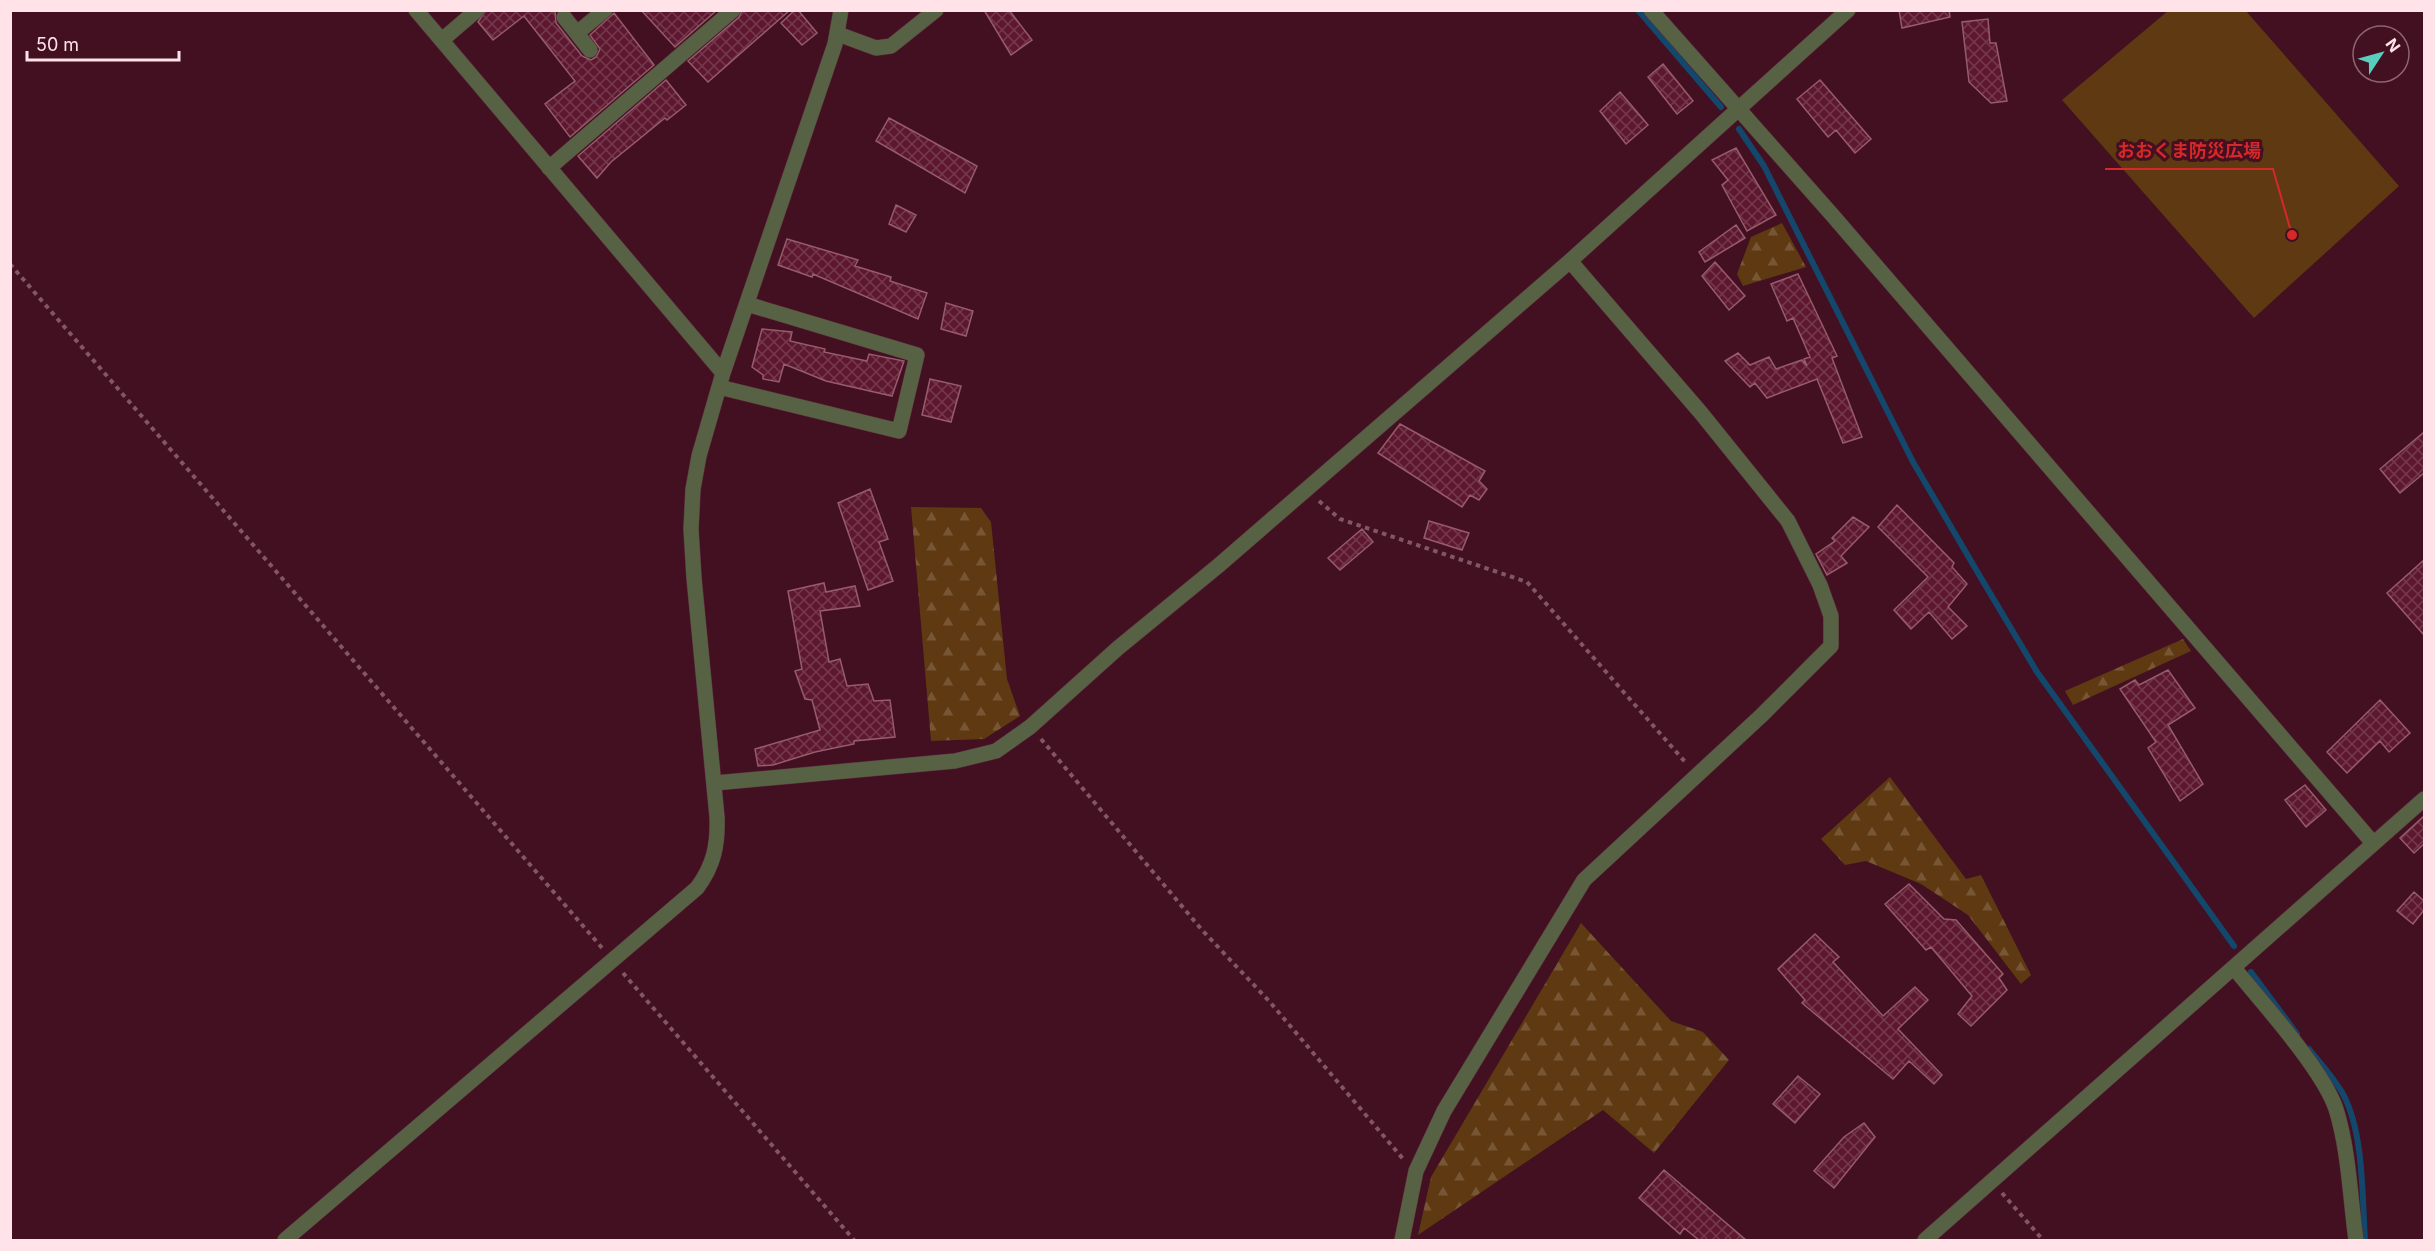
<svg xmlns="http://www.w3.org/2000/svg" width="2435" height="1251" viewBox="0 0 2435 1251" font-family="Inter,'Noto Sans JP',sans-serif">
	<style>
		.forest { fill: url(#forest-firs) }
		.park { fill: #5e3912 }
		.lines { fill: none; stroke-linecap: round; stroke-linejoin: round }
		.stream { stroke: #13486c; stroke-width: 6 }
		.building { fill: url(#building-cross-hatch); stroke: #965c6b; stroke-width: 1.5 }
		.minor-casing { stroke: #5c2e3d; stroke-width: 16 }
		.path { stroke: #815764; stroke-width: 4; stroke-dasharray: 4.5 4.5; stroke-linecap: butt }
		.minor { stroke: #576144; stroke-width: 15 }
		.leader { fill: none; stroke: #d62828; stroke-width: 2 }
		.callout-dot { fill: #d62828; stroke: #421021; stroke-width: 2 }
		.callout-label { font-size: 18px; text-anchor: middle; font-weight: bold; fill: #d62828; stroke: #421021; stroke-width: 6; stroke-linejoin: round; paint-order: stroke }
	</style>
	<defs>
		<pattern id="forest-firs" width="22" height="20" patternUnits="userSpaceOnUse" patternTransform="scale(1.5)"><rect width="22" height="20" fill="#5e3912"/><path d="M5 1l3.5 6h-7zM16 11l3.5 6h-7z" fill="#765634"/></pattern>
		<pattern id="building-cross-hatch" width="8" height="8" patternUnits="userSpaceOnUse" patternTransform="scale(1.5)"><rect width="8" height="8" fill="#5d1830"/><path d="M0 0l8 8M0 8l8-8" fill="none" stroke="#75394e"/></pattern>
	</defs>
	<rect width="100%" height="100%" fill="#421021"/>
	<!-- forest -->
	<path class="forest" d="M1782,223L1806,267L1743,286L1737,274L1751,237Z
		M911,507L981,508L991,522L1007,679L1020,716L984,739L931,741Z
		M2183,639L2191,651L2073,705L2065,691Z
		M1890,777L1966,879L1981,875L2031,975L2021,984L1968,915L1921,884L1866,861L1845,865L1821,839Z
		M1581,923L1671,1021L1703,1032L1729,1060L1654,1153L1603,1110L1418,1235L1431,1177Z"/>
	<!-- park -->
	<path class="park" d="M2169,10L2246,11L2399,186L2254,318L2062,100Z"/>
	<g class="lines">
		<!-- stream -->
		<path class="stream" d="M1638,10L1721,107
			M1739,129L1764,166L1913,462L1981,578L2037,672L2234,946
			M2251,972L2297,1034
			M2309,1049C2320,1063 2334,1078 2343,1094C2364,1133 2362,1196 2365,1240"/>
	</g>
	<!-- building -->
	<path class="building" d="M486,10H555L556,23L582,56L591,60L596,57L600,49L590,35L614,13L654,65L570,137L545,104L575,81L524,16L493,40L478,22Z
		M641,10H717L675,47Z
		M742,10H790L708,82L688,61L739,17Z
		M795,10H798L817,33L802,45L781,23Z
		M984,10H1009L1032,40L1011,55Z
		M1899,10H1949L1950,17L1902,28Z
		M1988,19L1990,43H1996L2007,101L1991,103L1969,82L1962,22Z
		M1663,64L1693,101L1677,114L1648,77Z
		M666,80L686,105L667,120L665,118L611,162L597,178L578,156Z
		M1820,80L1871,139L1855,153L1836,130L1828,137L1797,99Z
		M1620,92L1648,125L1626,144L1600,111Z
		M889,118L977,166L965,193L876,141Z
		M1736,148L1776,215L1747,231L1722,185L1728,180L1712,160Z
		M896,205L916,215L906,232L889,224Z
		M1736,225L1745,238L1705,262L1699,252Z
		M787,239L858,260L855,266L891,277L890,281L927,293L918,319L813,274L812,277L778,265Z
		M1715,262L1745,296L1729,310L1702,276Z
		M1798,274L1837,356L1832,358L1862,437L1843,443L1817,379L1767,398L1755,383L1750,387L1725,361L1738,353L1750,365L1769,357L1776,369L1802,360L1807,366L1804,359L1810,357L1793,318L1787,321L1771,284Z
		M946,303L973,311L966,336L941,329Z
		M762,329L792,332L790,341L825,349L824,352L867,361L869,354L904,361L892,396L826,381L784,364L779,382L763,379V375L752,367Z
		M930,379L961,386L951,422L922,415Z
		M1400,424L1485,471L1479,481L1487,489L1479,500L1470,495L1462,507L1378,453Z
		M2424,432V473L2400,493L2380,469Z
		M870,489L888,539L879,542L893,581L868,590L838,503Z
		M1897,505L1954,563L1952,567L1967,584L1948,607L1967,626L1952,639L1929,612L1911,629L1894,610L1928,577L1878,527Z
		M1853,517L1869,527L1841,556L1847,563L1827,575L1816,554L1835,541L1832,538Z
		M1429,521L1469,533L1462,550L1424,538Z
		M1362,529L1373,542L1340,570L1328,558Z
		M2424,560V635L2387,593Z
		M824,583L826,592L855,586L860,606L820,611L829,662L840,659L847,686L868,684L874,701L890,700L895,737L854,741V744L815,752L773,765L758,766L755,749L820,730L812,700L805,699L795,671L802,669L788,591Z
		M2168,670L2195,708L2168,725L2203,784L2180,801L2148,748L2156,742L2120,689L2135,680L2139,685Z
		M2380,700L2410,733L2389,752L2380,741L2347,773L2327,752Z
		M2305,785L2326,810L2306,827L2285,800Z
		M2424,816V844L2414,853L2400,838Z
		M1909,884L1944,919L1956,920L2003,974L1999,978L2007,990L1971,1026L1958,1014L1972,996L1931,947L1926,950L1885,904Z
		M2414,892L2424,901V910L2413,924L2397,911Z
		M1815,934L1839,957L1833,962L1883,1016L1915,987L1928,1000L1898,1029L1942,1075L1934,1084L1909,1061L1893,1079L1802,1003L1805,1000L1778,969Z
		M1798,1076L1820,1094L1795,1123L1773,1104Z
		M1864,1123L1875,1137L1834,1188L1814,1171L1844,1137Z
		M1664,1170L1746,1240H1699L1684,1228L1680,1234L1639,1198Z"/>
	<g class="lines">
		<defs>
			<path id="minor" d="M416,10L723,373
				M1651,10L1834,217L2373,843
				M564,17L590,50
				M577,33L605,10
				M838,34L876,48L891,46L936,10
				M442,40L477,10
				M549,168L733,10
				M719,387L899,431L917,355L747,304
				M715,783L955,761L996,751L1030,727L1118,648L1218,566L1570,261L1848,10
				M2234,968C2262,1002 2323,1070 2336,1109C2349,1151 2350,1197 2356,1240
				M285,1240L697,888C714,865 718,845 717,817L694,578L691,529L693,489L699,456L723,373L835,44L841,10
				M1402,1240L1416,1171L1444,1111L1584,880L1762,715L1831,646V616L1820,585L1788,521L1701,413L1570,261
				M1925,1240L2424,799"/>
		</defs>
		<!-- minor casing -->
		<use href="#minor" class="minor-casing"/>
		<!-- path -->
		<path class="path" d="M10,264L603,949
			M1319,501L1340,519L1527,582L1686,763
			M1041,739L1202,930L1269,1001L1404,1160
			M623,973L854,1240
			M2002,1193L2043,1240"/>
		<!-- minor -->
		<use href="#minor" class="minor"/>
	</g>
	<!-- callouts -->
	<path class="leader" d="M2292 235L2273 169H2105"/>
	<circle class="callout-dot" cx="2292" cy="235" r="6"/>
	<g class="callout-label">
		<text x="2189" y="157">おおくま防災広場</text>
	</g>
	<!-- border -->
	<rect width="2435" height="1251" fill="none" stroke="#ffe3e9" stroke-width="24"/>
	<!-- north arrow -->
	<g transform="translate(2381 54) rotate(54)"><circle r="28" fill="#421021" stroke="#8e6471" stroke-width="1.5"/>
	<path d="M0-4.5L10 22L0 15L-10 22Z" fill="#59cebe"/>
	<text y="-9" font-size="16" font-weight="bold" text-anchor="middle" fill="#ffe3e9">N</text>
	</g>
	<!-- scale -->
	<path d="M27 51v9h152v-9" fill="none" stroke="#ffe3e9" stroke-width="3"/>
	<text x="36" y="51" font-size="18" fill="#ffe3e9" stroke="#421021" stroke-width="4.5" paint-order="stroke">50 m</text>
</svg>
